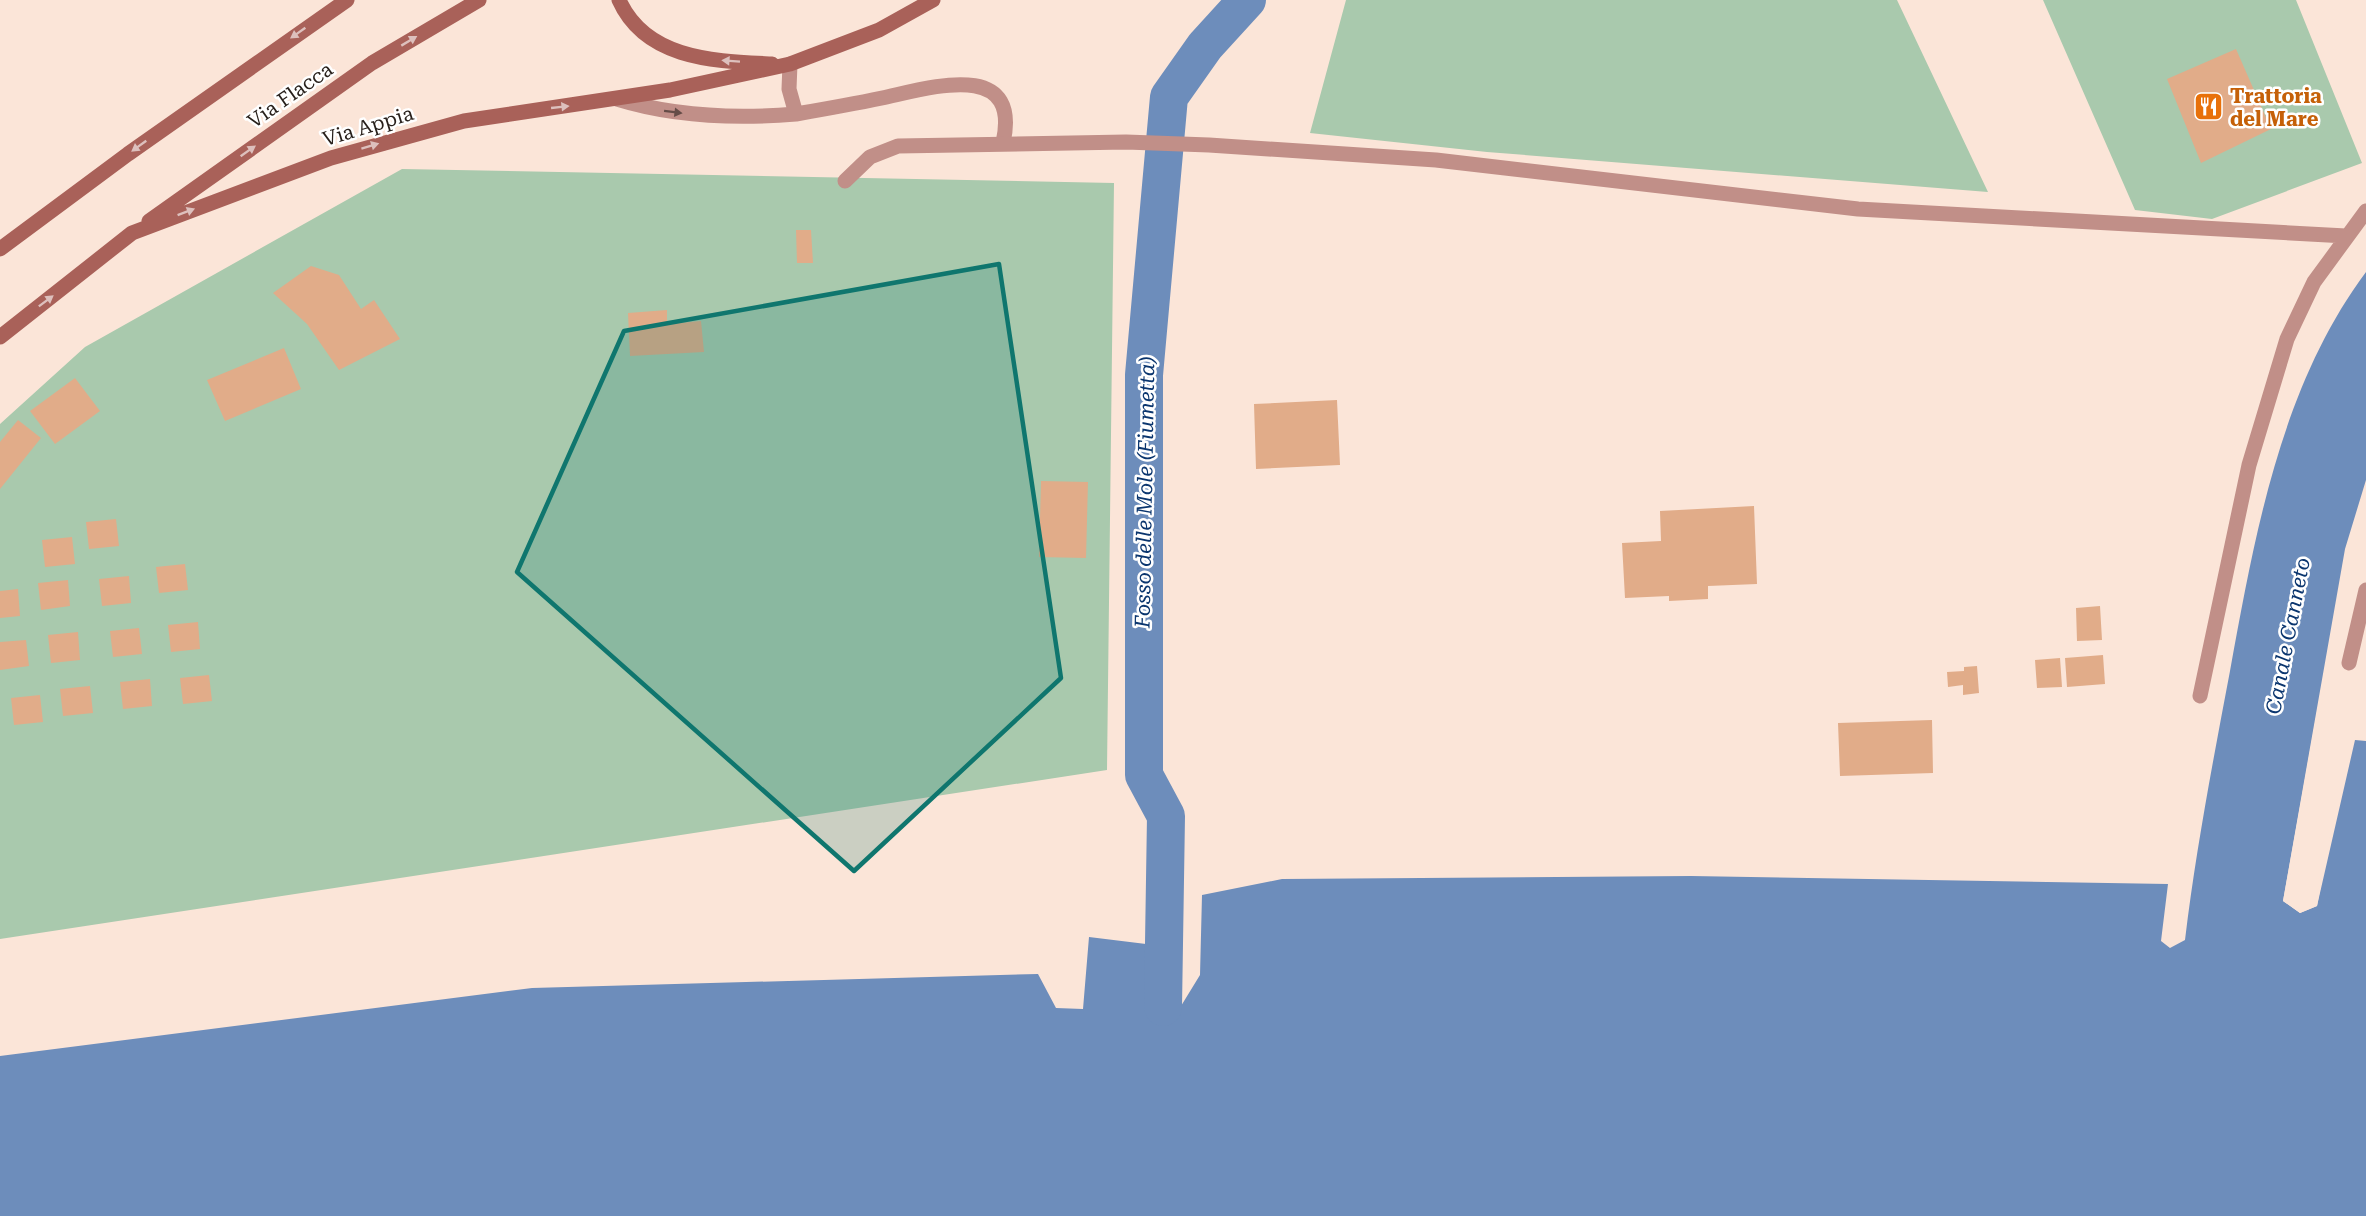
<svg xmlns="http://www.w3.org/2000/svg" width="2366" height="1216" viewBox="0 0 2366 1216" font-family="'Roboto Serif',serif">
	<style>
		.green { fill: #a9c9ad }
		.water { fill: #6d8dbb }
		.pier { fill: #fbe5d8 }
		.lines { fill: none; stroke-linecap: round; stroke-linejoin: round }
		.canal { stroke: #6d8dbb; stroke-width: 38 }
		.building { fill: #e1ac89 }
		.lane { stroke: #c18f88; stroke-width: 15 }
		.street { stroke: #c18f88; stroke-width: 15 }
		.secondary { stroke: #a96159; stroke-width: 15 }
		.oneway { fill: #ddc0bd }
		.oneway2 { fill: #654c47 }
		.marked { fill: #0f766e; fill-opacity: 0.2; stroke: #0f766e; stroke-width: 4.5; stroke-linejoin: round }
		.labels { text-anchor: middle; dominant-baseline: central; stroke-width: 5; stroke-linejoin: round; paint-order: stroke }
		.street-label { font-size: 20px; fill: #28201b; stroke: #fff }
		.food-label { font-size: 20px; font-weight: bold; fill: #c56008; stroke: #fff; text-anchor: start }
		.water-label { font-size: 21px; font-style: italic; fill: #0a356e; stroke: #fff }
	</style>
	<rect width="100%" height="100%" fill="#fbe5d8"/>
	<!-- green -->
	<path class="green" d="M1346,0H1897L1988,192L1487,152L1310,133Z
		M2043,0H2296L2362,163L2212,219L2135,210Z
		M402,169L1114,183L1107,770L0,939V424L85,347Z"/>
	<!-- water -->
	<path class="water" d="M2366,272V480L2345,549L2283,901L2300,913L2317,906L2355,740L2366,741V1216H0V1056L532,988L1038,974L1056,1008L1083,1009L1089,937L1146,944L1147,1008L1181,1006L1200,975L1202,895L1282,879L1691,876L2168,884L2161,941L2170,948L2185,940C2196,849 2213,761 2230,671C2255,534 2281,386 2366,272Z"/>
	<!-- pier -->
	<path class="pier" d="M2322,684H2325L2286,900L2300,910L2314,904L2333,823L2317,906L2300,913L2283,901Z"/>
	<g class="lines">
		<!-- canal -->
		<path class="canal" d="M1163,1007L1166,816L1144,775V375L1169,97L1205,46L1247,0"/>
	</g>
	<!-- building -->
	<path class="building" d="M2236,49L2271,129L2201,163L2167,79Z
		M796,230H811L813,263H797Z
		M311,266L339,275L361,309L374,300L400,339L339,370L307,324L273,293Z
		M667,310V324L701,321L704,352L630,356L628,313Z
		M284,348L301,389L225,421L207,380Z
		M75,378L100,411L55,444L30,411Z
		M1337,400L1340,465L1256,469L1254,404Z
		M18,420L41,438L0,489V442Z
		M1041,481L1088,482L1086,558L1039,557Z
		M1754,506L1757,584L1708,586V599L1669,601V596L1625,598L1622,543L1661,541L1660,511Z
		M116,519L119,546L89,549L86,522Z
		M72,537L75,564L45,567L42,540Z
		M185,564L188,590L159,593L156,567Z
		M129,576L131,603L102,606L99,579Z
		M68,580L70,606L41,610L38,583Z
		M18,589L20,616L0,618V591Z
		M2100,606L2102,640L2077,641L2076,608Z
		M198,622L200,649L171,652L168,625Z
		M139,628L142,654L113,657L110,631Z
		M78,632L80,660L51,663L48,635Z
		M26,640L29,666L0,670V642Z
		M2103,655L2105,684L2067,687L2065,658Z
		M2060,658L2062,687L2037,688L2035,660Z
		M1977,666L1979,693L1963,695V685L1948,687L1947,672L1964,671V667Z
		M209,675L212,701L183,704L180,678Z
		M150,679L152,706L123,709L120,682Z
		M90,686L93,713L63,716L60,689Z
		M40,695L43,722L14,725L11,698Z
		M1932,720L1933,773L1840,776L1838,723Z"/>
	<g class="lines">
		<!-- lane -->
		<path class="lane" d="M617,99C675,117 735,119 796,114L789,89L790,64
			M796,114C825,109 853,104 882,98C929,88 1022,58 1003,143"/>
		<!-- street -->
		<path class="street" d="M845,181L870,157L898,146L1126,142L1209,145L1436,160L1858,209L2346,236
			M2349,663L2366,590
			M2200,696L2249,465L2287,339L2314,282L2366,211"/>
		<!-- secondary -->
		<path class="secondary" d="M619,0C646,60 715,61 772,64
			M149,221L372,63L479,0
			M0,249L128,154L347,0
			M0,337L132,233L331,158L464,121L670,90L790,64L879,30L933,0"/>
	</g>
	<!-- one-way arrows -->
	<defs><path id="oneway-solid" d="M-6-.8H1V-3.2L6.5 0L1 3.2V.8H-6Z" transform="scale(1.5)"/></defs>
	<g class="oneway">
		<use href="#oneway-solid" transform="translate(298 33) rotate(145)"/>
		<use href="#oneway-solid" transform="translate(409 41) rotate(-31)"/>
		<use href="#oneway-solid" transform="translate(731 61) rotate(-176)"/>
		<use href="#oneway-solid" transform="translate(560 107) rotate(-6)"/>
		<use href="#oneway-solid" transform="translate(139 146) rotate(144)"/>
		<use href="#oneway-solid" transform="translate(370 146) rotate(-17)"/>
		<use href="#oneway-solid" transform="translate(248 151) rotate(-35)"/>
		<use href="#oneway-solid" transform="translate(186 212) rotate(-21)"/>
		<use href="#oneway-solid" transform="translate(46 301) rotate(-37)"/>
	</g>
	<use class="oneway2" href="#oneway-solid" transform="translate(673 112) rotate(7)"/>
	<!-- marked area -->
	<path class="marked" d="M999,264L1061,678L854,871L517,572L624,331Z"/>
	<!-- icons -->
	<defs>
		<symbol id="restaurant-square" viewBox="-11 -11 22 22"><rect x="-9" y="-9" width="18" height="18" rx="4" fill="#e8710a" stroke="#fff"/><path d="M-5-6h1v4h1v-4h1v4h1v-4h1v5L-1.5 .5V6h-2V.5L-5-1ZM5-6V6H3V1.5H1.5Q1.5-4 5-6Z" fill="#fff"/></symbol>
	</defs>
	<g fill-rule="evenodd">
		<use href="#restaurant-square" x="2192" y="90" width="33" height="33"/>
	</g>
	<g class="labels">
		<!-- street labels -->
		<g class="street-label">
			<text transform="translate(290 95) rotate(-35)">Via Flacca</text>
			<text transform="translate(368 126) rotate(-17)">Via Appia</text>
		</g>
		<!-- food labels -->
		<g class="food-label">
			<text x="2230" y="96">Trattoria<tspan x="2230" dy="23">del Mare</tspan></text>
		</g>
		<!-- water labels -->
		<g class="water-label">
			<text transform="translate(1145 492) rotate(-89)">Fosso delle Mole (Fiumetta)</text>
			<text transform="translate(2288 636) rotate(-79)">Canale Canneto</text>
		</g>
	</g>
</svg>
